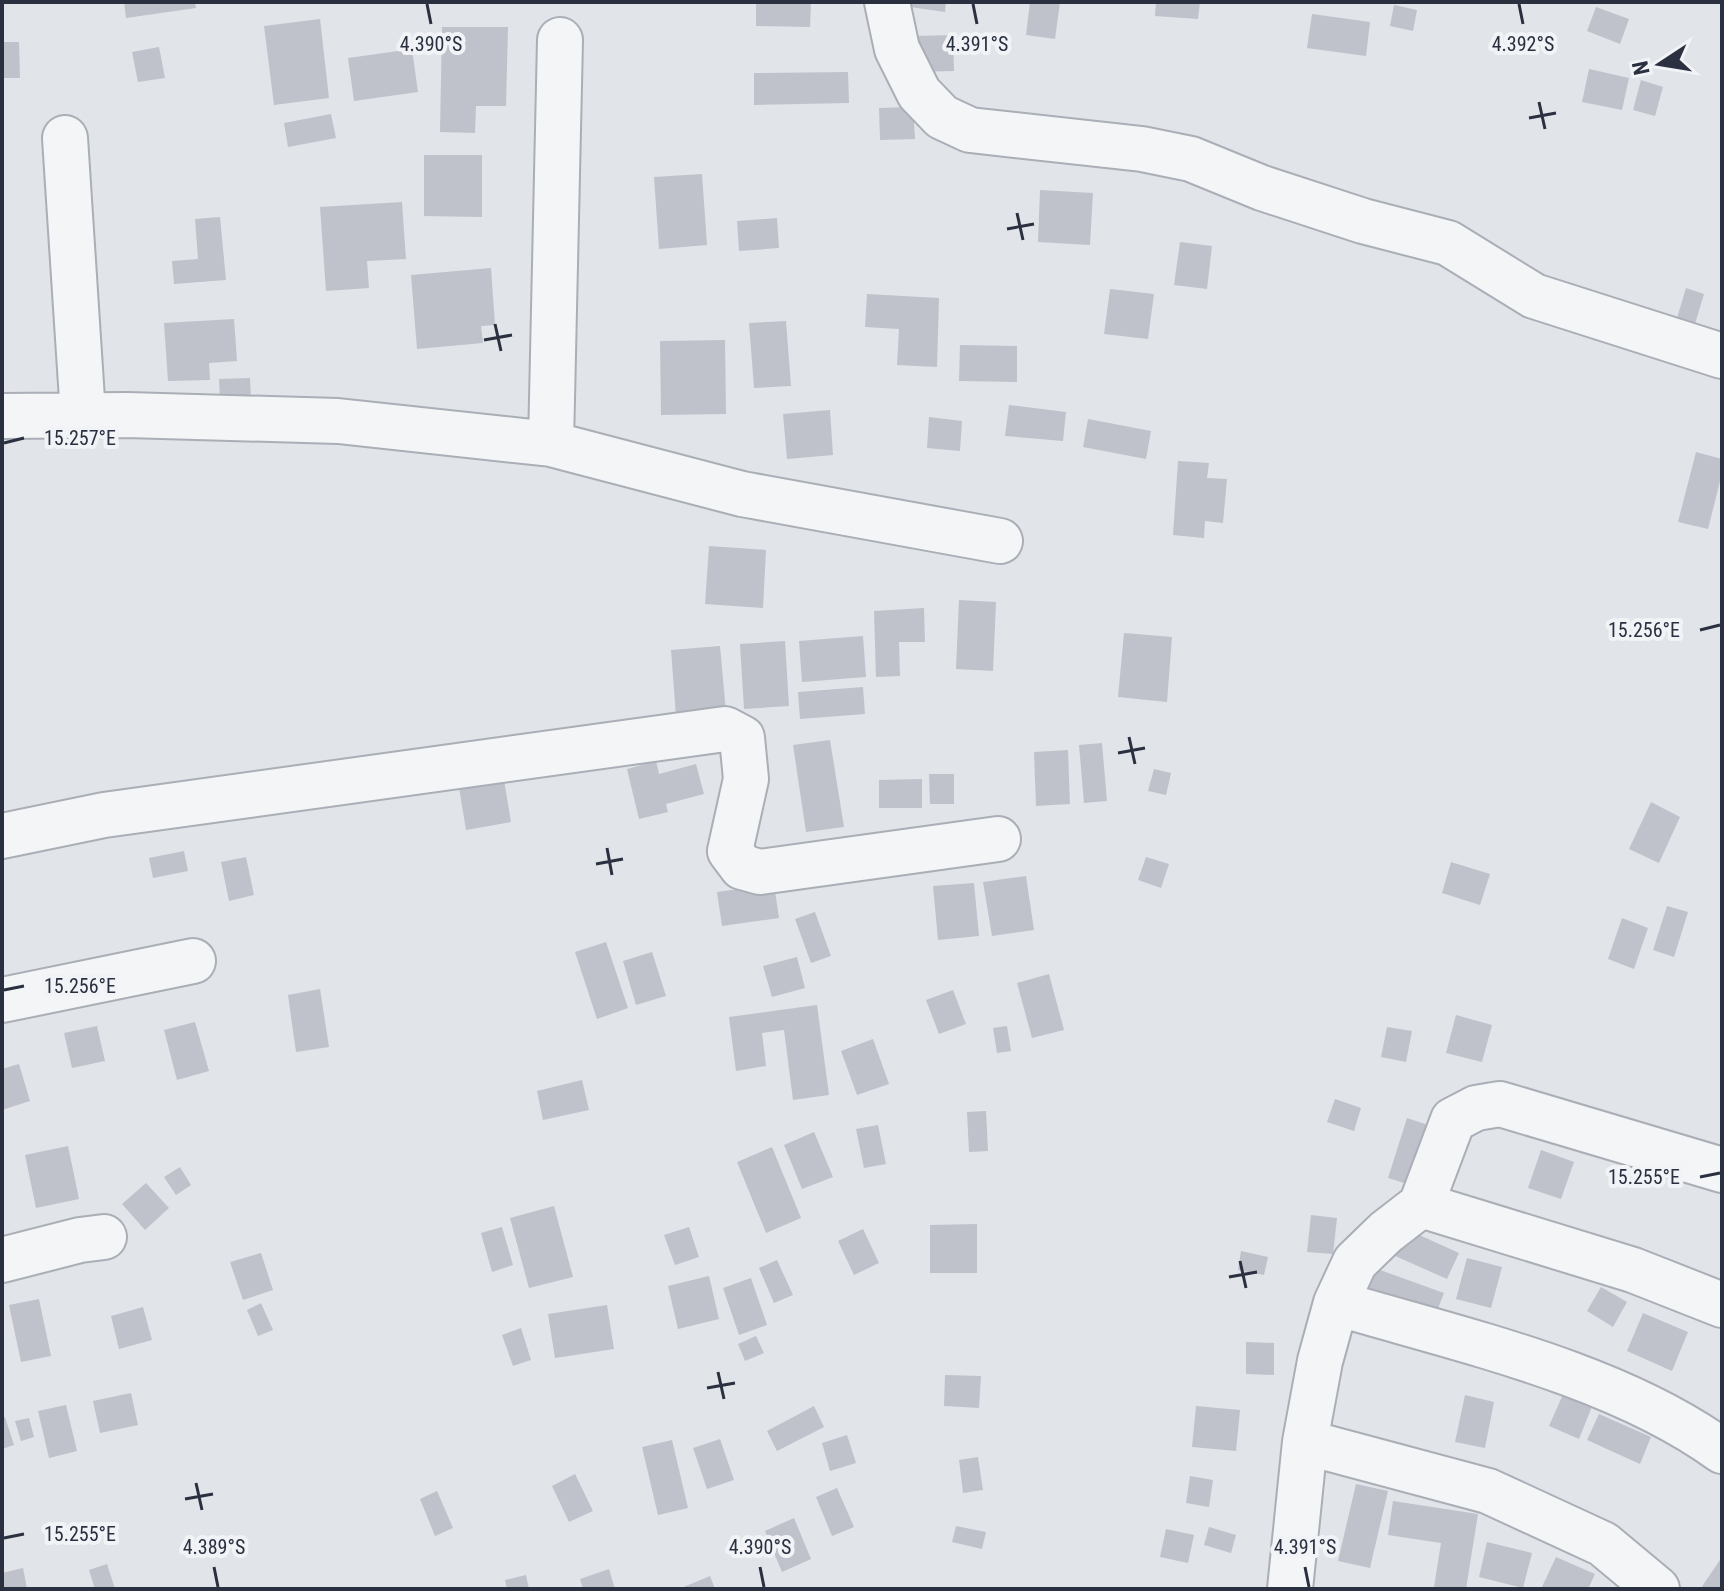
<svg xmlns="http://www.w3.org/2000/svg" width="1724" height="1591" viewBox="0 0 1724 1591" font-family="'Roboto Condensed',sans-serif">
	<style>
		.building { fill: #bfc2cb }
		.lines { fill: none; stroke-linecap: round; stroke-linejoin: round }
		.minor-casing { stroke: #aaaeb6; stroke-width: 48 }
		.minor { stroke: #f4f5f7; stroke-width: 44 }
		.ticks { fill: none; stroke: #2a3040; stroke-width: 3 }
		.ticks-label { font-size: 20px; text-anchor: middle; fill: #2a3040; stroke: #f1f3f6; stroke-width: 8; stroke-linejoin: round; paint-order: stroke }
	</style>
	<rect width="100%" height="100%" fill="#e1e4e9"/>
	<!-- building -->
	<path class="building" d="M124,2H195L196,8L126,18Z
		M756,2H811L810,27L756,26Z
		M896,2H946L945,12L896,5Z
		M1030,2H1060L1055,39L1026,35Z
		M1156,2H1200L1198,19L1155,16Z
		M1394,5L1417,10L1413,31L1390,26Z
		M1596,7L1629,19L1620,44L1587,31Z
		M1312,14L1370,22L1366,56L1307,48Z
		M320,19L329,98L274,105L264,26Z
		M442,27H508L506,106H476L475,133L440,132Z
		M953,35L954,71L916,72V36Z
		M2,42H19L20,78H2Z
		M159,47L165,78L138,82L132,52Z
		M412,49L418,92L354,101L348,58Z
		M1589,69L1629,78L1622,110L1582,102Z
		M848,72L849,103L754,105V73Z
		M1641,80L1663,87L1655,116L1633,110Z
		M913,107L915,139L880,140L879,108Z
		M331,114L336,138L288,147L284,123Z
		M424,155H482V217L424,216Z
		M702,174L707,245L659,249L654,177Z
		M1040,190L1093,193L1090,245L1038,242Z
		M402,202L406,259L367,261L369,288L326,291L320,207Z
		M220,217L226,280L174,284L172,261L198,259L195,219Z
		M777,218L779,248L739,251L737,221Z
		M1180,242L1212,246L1207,289L1174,285Z
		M491,268L495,325L481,326L483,343L417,349L411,275Z
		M1686,288L1704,294L1695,324L1677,318Z
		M1110,289L1154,294L1148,339L1104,334Z
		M867,294L939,298L937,367L897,365L899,329L865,327Z
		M234,319L237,361L209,363L210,380L168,381L164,323Z
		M786,321L791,386L754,388L749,323Z
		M725,340L726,414L661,415L660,341Z
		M960,345L1017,346V382L959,381Z
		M250,378L251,400L220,401L219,379Z
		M1009,405L1066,412L1063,441L1005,436Z
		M830,410L833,455L787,459L783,414Z
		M929,417L962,421L960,451L927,448Z
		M1088,419L1151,431L1146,459L1083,447Z
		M1696,452L1722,459V473L1708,529L1678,522Z
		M1178,461L1209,463L1207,478L1227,479L1223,523L1205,521L1204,538L1173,535Z
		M709,546L766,550L763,608L705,604Z
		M959,600L996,602L993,671L956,669Z
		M924,608L925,642H899L900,676L876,677L874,611Z
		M1124,633L1172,637L1167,702L1118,697Z
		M863,636L866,677L802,682L799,641Z
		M785,641L789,706L744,709L740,644Z
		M720,646L726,712L676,716L671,650Z
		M863,687L865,714L800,719L798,692Z
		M830,740L844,827L806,832L793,745Z
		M1102,743L1107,801L1084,803L1079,745Z
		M1068,750L1070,804L1036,806L1034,752Z
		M656,761L659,774L696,764L704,794L666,804L668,812L639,819L627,769Z
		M1154,769L1171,773L1166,795L1148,791Z
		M503,774L511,822L466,830L458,781Z
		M929,774H954V804H930Z
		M922,779V808H879V780Z
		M1651,802L1680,817L1659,863L1629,849Z
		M184,851L188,871L153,878L149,858Z
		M246,857L254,895L229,901L221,862Z
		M1146,857L1169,864L1161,888L1138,880Z
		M1451,862L1490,874L1480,905L1442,893Z
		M1026,876L1034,930L992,936L983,882Z
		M974,883L979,936L938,940L933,886Z
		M774,884L779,918L722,926L717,892Z
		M1667,906L1688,912L1674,957L1653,950Z
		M815,912L831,956L811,963L795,919Z
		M1622,918L1648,928L1634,969L1608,959Z
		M606,942L628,1008L597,1019L575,952Z
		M652,952L666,996L636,1005L623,961Z
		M797,957L805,988L772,997L763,966Z
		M1049,974L1064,1030L1032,1038L1017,983Z
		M320,989L329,1047L296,1052L288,995Z
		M953,990L966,1024L939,1034L926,1000Z
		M817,1005L829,1095L793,1100L784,1030L762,1033L766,1066L736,1071L729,1017Z
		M1456,1015L1492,1025L1482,1062L1446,1053Z
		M195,1022L209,1071L177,1080L164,1030Z
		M97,1026L105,1061L72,1068L64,1033Z
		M1007,1026L1011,1051L997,1053L993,1028Z
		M1387,1027L1412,1031L1406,1062L1381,1057Z
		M873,1039L889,1084L857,1095L841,1051Z
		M19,1064L30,1101L2,1110V1069Z
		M582,1080L589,1110L543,1120L537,1091Z
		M1335,1099L1361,1108L1354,1131L1327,1122Z
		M986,1111L988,1151L969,1152L967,1112Z
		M1407,1118L1434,1127L1414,1186L1388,1178Z
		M878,1125L886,1164L864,1168L856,1129Z
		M814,1132L833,1177L802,1189L784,1145Z
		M68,1146L79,1199L36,1208L25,1155Z
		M772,1147L801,1218L766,1233L737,1162Z
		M1541,1150L1574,1162L1561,1199L1528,1188Z
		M180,1167L191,1185L176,1195L164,1177Z
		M146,1183L169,1208L145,1230L122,1204Z
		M554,1206L573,1277L529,1288L510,1218Z
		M1311,1215L1337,1218L1333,1254L1307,1252Z
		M977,1224V1273H930V1225Z
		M502,1227L513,1265L492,1272L481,1233Z
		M689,1227L699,1257L675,1265L664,1235Z
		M1404,1228L1459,1253L1447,1279L1393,1255Z
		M863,1229L879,1263L854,1275L838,1241Z
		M1241,1251L1268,1257L1264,1275L1238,1270Z
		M261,1253L273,1290L243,1300L230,1262Z
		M1467,1258L1502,1267L1491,1308L1456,1299Z
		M777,1260L793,1295L774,1303L759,1268Z
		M1369,1266L1444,1293L1434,1319L1360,1292Z
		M709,1276L719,1319L678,1329L668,1286Z
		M751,1278L767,1325L739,1335L723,1288Z
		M1601,1287L1627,1302L1613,1327L1587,1311Z
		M39,1299L51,1356L21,1362L9,1305Z
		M261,1303L273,1330L258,1336L247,1310Z
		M607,1305L614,1349L555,1358L548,1314Z
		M143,1307L152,1340L119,1349L111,1316Z
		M1643,1313L1688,1332L1672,1371L1627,1351Z
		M521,1328L531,1360L513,1366L502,1335Z
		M756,1336L764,1353L745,1361L738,1344Z
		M1246,1342L1274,1343V1375L1246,1374Z
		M945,1375L981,1376L979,1408L944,1406Z
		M1564,1392L1593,1404L1579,1439L1549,1426Z
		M131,1393L138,1425L100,1433L93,1401Z
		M1465,1395L1494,1402L1485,1448L1455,1442Z
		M66,1405L77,1451L49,1458L38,1411Z
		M814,1406L824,1427L777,1451L767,1431Z
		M1196,1406L1240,1410L1236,1451L1192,1447Z
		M1599,1414L1651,1437L1640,1464L1587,1440Z
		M5,1417L14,1445L2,1449V1418Z
		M29,1418L34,1437L21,1441L15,1421Z
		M847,1435L856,1463L830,1471L822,1443Z
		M720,1439L734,1480L707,1489L693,1448Z
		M672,1440L688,1508L658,1515L642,1447Z
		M978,1457L983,1490L963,1493L959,1460Z
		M575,1474L593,1511L569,1522L552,1486Z
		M1190,1476L1213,1480L1209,1507L1186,1503Z
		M1356,1484L1388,1491L1370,1568L1338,1561Z
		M837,1488L854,1527L832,1536L816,1497Z
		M437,1491L453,1528L435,1536L420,1499Z
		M1393,1501L1478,1514L1466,1589L1434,1587L1441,1543L1388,1535Z
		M794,1518L811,1559L782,1572L765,1531Z
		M956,1526L986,1532L982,1549L952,1542Z
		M1209,1527L1236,1535L1231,1553L1204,1545Z
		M1166,1529L1194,1535L1188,1563L1160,1557Z
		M1487,1542L1532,1553L1523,1588L1479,1577Z
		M1556,1557L1595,1574L1588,1589H1541Z
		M1722,1557V1589H1703L1701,1588Z
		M107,1564L115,1589H95L89,1570Z
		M23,1568L27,1589H2V1573Z
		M609,1569L615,1589H583L580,1579Z
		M526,1575L529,1589H507L505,1580Z
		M710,1576L715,1589H679Z"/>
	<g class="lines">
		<defs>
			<path id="minor" d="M887,2L897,49L919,93L942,117L970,130L1142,149L1191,159L1262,188L1363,221L1448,243L1534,296L1722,356
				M65,138L83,415
				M2,416L127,415L338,421L551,444L742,494L1000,541
				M551,444L560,40
				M2,836L104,815L725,729L742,738L746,779L730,851L742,867L760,872L998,839
				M2,1000L193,961
				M1421,1205L1633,1270L1722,1305
				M2,1260L80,1240L104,1237
				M1336,1303C1461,1340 1616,1374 1722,1451
				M1305,1442L1488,1491L1603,1544L1657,1589
				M1290,1589L1305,1442L1320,1361L1336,1303L1355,1262L1386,1232L1421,1205L1453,1120L1476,1108L1500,1104L1722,1170"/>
		</defs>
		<!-- minor casing -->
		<use href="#minor" class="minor-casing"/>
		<!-- minor -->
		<use href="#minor" class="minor"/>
	</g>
	<!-- ticks -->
	<path class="ticks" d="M427,4L431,24M973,4L977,24M1519,4L1523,24M1539,102L1545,129M1529,118L1556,113M1017,213L1023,240M1007,229L1034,224M495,324L501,351M484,340L512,335M4,443L24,438M1700,630L1720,625M1129,737L1135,764M1118,753L1145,748M607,848L612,875M596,864L623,859M4,990L24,986M1700,1177L1720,1173M1240,1261L1246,1288M1229,1277L1257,1272M718,1372L724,1399M707,1388L735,1383M196,1483L202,1510M185,1499L213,1494M4,1538L24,1534M214,1567L218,1587M760,1567L764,1587M1305,1567L1309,1587"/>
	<g class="ticks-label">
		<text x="431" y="51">4.390°S</text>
		<text x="977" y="51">4.391°S</text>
		<text x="1523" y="51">4.392°S</text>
		<text x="80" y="445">15.257°E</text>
		<text x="1644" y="637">15.256°E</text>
		<text x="80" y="993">15.256°E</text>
		<text x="1644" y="1184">15.255°E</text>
		<text x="80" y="1541">15.255°E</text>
		<text x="214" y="1554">4.389°S</text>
		<text x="760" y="1554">4.390°S</text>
		<text x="1305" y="1554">4.391°S</text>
	</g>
	<!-- border -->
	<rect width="1724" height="1591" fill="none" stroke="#2a3040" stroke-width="8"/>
	<!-- north arrow -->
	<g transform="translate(1660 64) rotate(258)" stroke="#f1f3f6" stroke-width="6" paint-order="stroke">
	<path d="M0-6L14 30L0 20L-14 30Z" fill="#2a3040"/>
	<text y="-12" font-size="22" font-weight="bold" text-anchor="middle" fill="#2a3040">N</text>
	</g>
</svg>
